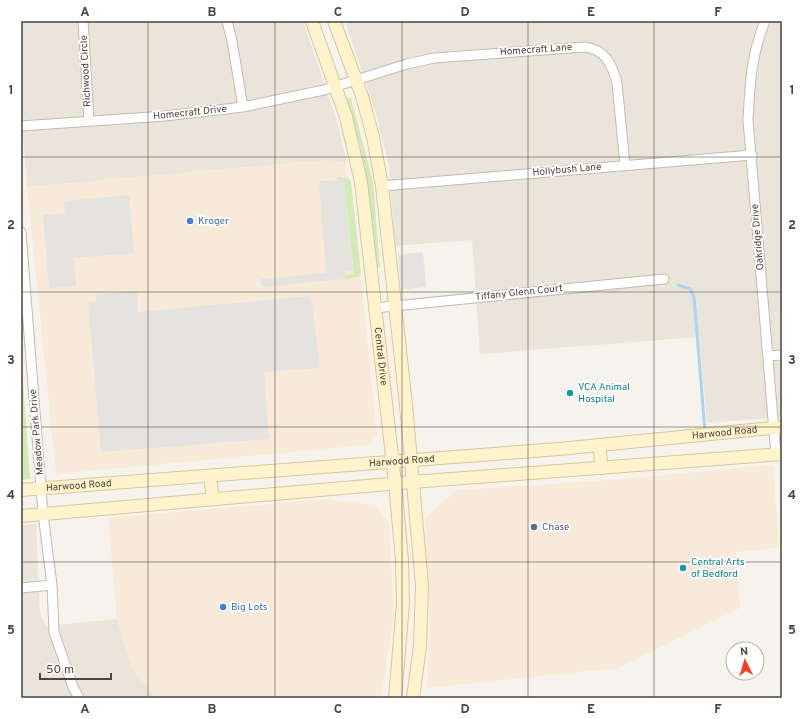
<svg xmlns="http://www.w3.org/2000/svg" width="803" height="719" viewBox="0 0 803 719" font-family="Overpass,sans-serif">
	<style>
		.residential { fill: #eae5da }
		.commercial { fill: #f7ead8 }
		.green { fill: #d2eab5 }
		.parking { fill: #e5e3e0 }
		.lines { fill: none; stroke-linecap: round; stroke-linejoin: round }
		.stream { stroke: #a9d4f2; stroke-width: 3 }
		.minor-casing { stroke: #c2bbae; stroke-width: 11 }
		.secondary-casing { stroke: #d6c79b; stroke-width: 14 }
		.minor { stroke: #fff; stroke-width: 9 }
		.secondary { stroke: #fff3cd; stroke-width: 12 }
		.grid { fill: none; stroke: #4b4439; stroke-width: 1; stroke-opacity: 0.55 }
		.shop-dot { fill: #3f7fe0; stroke: #fff; stroke-width: 1.5 }
		.culture-dot { fill: #0f9aa8; stroke: #fff; stroke-width: 1.5 }
		.service-dot { fill: #5c6f8a; stroke: #fff; stroke-width: 1.5 }
		.labels { text-anchor: middle; dominant-baseline: central; stroke-width: 3.5; stroke-linejoin: round; paint-order: stroke }
		.street-label { font-size: 10px; fill: #4b4439; stroke: #fff }
		.shop-label { font-size: 10px; fill: #366cbe; stroke: #fff; text-anchor: start }
		.culture-label { font-size: 10px; fill: #0d838f; stroke: #fff; text-anchor: start }
		.service-label { font-size: 10px; fill: #4e5e75; stroke: #fff; text-anchor: start }
		.neatline { fill: none; stroke: #4b4439; stroke-width: 1.5 }
		.grid-label { font-size: 13px; text-anchor: middle; font-weight: bold; fill: #4b4439 }
	</style>
	<rect width="100%" height="100%" fill="#f6f3ec"/>
	<!-- residential -->
	<path class="residential" d="M21,21H303L337,122L347,163L326,160L27,187L21,110Z
		M345,21H782V417L707,423L699,337L480,354L472,240L395,246L389,167L376,113Z
		M36,524L40,614L46,626L117,619L132,668L156,698H21V525Z"/>
	<!-- commercial -->
	<path class="commercial" d="M326,160L347,163L349,181H351L377,435L366,445L56,474L27,187Z
		M773,465L779,548L736,552L740,608L618,668L427,688L430,620L425,519L456,490L611,480Z
		M325,499L376,505L389,524L394,614L381,698H156L132,668L117,619L108,518Z"/>
	<!-- green -->
	<path class="green" d="M348,98H351L373,182L380,267L377,269L375,268L362,152L347,100Z
		M337,177L349,179L351,181L361,273L359,277L346,279V275L354,274L344,180H337Z
		M21,357L30,479L21,480Z"/>
	<!-- parking -->
	<path class="parking" d="M344,180L353,270L345,271L346,279L261,287V279L326,273L319,181Z
		M129,195L134,253L74,258L76,286L49,288L43,215L65,213L64,201Z
		M423,252L426,287L401,290L398,255Z
		M137,291L138,312L311,296L320,368L264,372L269,439L101,452L88,302L96,301V294Z"/>
	<g class="lines">
		<!-- stream -->
		<path class="stream" d="M678,285L690,289L694,297L705,431"/>
		<defs>
			<path id="minor" d="M83,21L89,121
				M227,21L232,41L243,107
				M765,21C751,56 750,83 748,120L776,455
				M21,126L165,116L243,107L324,90L407,64L434,58L584,47C605,49 612,64 617,83L625,165
				M382,186L752,155
				M21,232L43,514L52,585L54,632L73,687L79,698
				M374,308L664,279
				M768,356L782,355
				M21,588L52,585"/>
			<g id="secondary">
				<path id="s1" d="M312,21L346,117L361,182L395,483L402,560L403,604L395,698"/>
				<path d="M334,21L362,96L373,137L382,186L406,405L422,585L420,646L413,698"/>
				<path d="M599,445L602,468"/>
				<path d="M210,476L213,499"/>
				<path id="s2" d="M21,490L559,449L782,427"/>
				<path d="M21,516L412,482L782,454"/>
			</g>
		</defs>
		<!-- minor casing -->
		<use href="#minor" class="minor-casing"/>
		<!-- secondary casing -->
		<use href="#secondary" class="secondary-casing"/>
		<!-- minor -->
		<use href="#minor" class="minor"/>
		<!-- secondary -->
		<use href="#secondary" class="secondary"/>
	</g>
	<!-- grid -->
	<path class="grid" d="M148,21V698M275,21V698M402,21V698M528,21V698M654,21V698M21,157H782M21,292H782M21,427H782M21,562H782"/>
	<!-- markers -->
	<g class="shop-dot">
		<circle cx="190" cy="221" r="4"/>
		<circle cx="223" cy="607" r="4"/>
	</g>
	<g class="culture-dot">
		<circle cx="570" cy="393" r="4"/>
		<circle cx="683" cy="568" r="4"/>
	</g>
	<circle class="service-dot" cx="534" cy="527" r="4"/>
	<g class="labels">
		<!-- street labels -->
		<g class="street-label">
			<text transform="translate(536 50) rotate(-4)">Homecraft Lane</text>
			<text transform="translate(86 71) rotate(-93)">Richwood Circle</text>
			<text transform="translate(190 113) rotate(-6)">Homecraft Drive</text>
			<text transform="translate(567 170) rotate(-5)">Hollybush Lane</text>
			<text transform="translate(758 237) rotate(-95)">Oakridge Drive</text>
			<text transform="translate(519 293) rotate(-6)">Tiffany Glenn Court</text>
			<text stroke="none"><textPath href="#s1" startOffset="344">Central Drive</textPath></text>
			<text transform="translate(37 432) rotate(-95)">Meadow Park Drive</text>
			<text stroke="none"><textPath href="#s2" startOffset="706">Harwood Road</textPath></text>
			<text stroke="none"><textPath href="#s2" startOffset="382">Harwood Road</textPath></text>
			<text stroke="none"><textPath href="#s2" startOffset="58">Harwood Road</textPath></text>
		</g>
		<!-- shop labels -->
		<g class="shop-label">
			<text x="198" y="221">Kroger</text>
			<text x="231" y="607">Big Lots</text>
		</g>
		<!-- culture labels -->
		<g class="culture-label">
			<text x="578" y="387">VCA Animal<tspan x="578" dy="12">Hospital</tspan></text>
			<text x="691" y="562">Central Arts<tspan x="691" dy="12">of Bedford</tspan></text>
		</g>
		<!-- service labels -->
		<g class="service-label">
			<text x="542" y="527">Chase</text>
		</g>
	</g>
	<!-- border -->
	<rect width="803" height="719" fill="none" stroke="#ffffff" stroke-width="44"/>
	<!-- north arrow -->
	<g transform="translate(745 661) rotate(355)"><circle r="19" fill="#ffffff" stroke="#b7b4b0"/>
	<path d="M0-3L7 15L0 10L-7 15Z" fill="#fc3f1d"/>
	<text y="-6" font-size="11" font-weight="bold" text-anchor="middle" fill="#4b4439">N</text>
	</g>
	<!-- scale -->
	<path d="M40 673v6h71v-6" fill="none" stroke="#4b4439" stroke-width="2"/>
	<text x="46" y="673" font-size="12" fill="#4b4439" stroke="#ffffff" stroke-width="3" paint-order="stroke">50 m</text>
	<rect x="22" y="22" width="759" height="675" class="neatline"/>
	<g class="grid-label">
		<text x="85" y="16">A</text>
		<text x="212" y="16">B</text>
		<text x="338" y="16">C</text>
		<text x="465" y="16">D</text>
		<text x="591" y="16">E</text>
		<text x="718" y="16">F</text>
		<text x="11" y="94">1</text>
		<text x="792" y="94">1</text>
		<text x="11" y="229">2</text>
		<text x="792" y="229">2</text>
		<text x="11" y="364">3</text>
		<text x="792" y="364">3</text>
		<text x="11" y="499">4</text>
		<text x="792" y="499">4</text>
		<text x="11" y="634">5</text>
		<text x="792" y="634">5</text>
		<text x="85" y="713">A</text>
		<text x="212" y="713">B</text>
		<text x="338" y="713">C</text>
		<text x="465" y="713">D</text>
		<text x="591" y="713">E</text>
		<text x="718" y="713">F</text>
	</g>
</svg>
